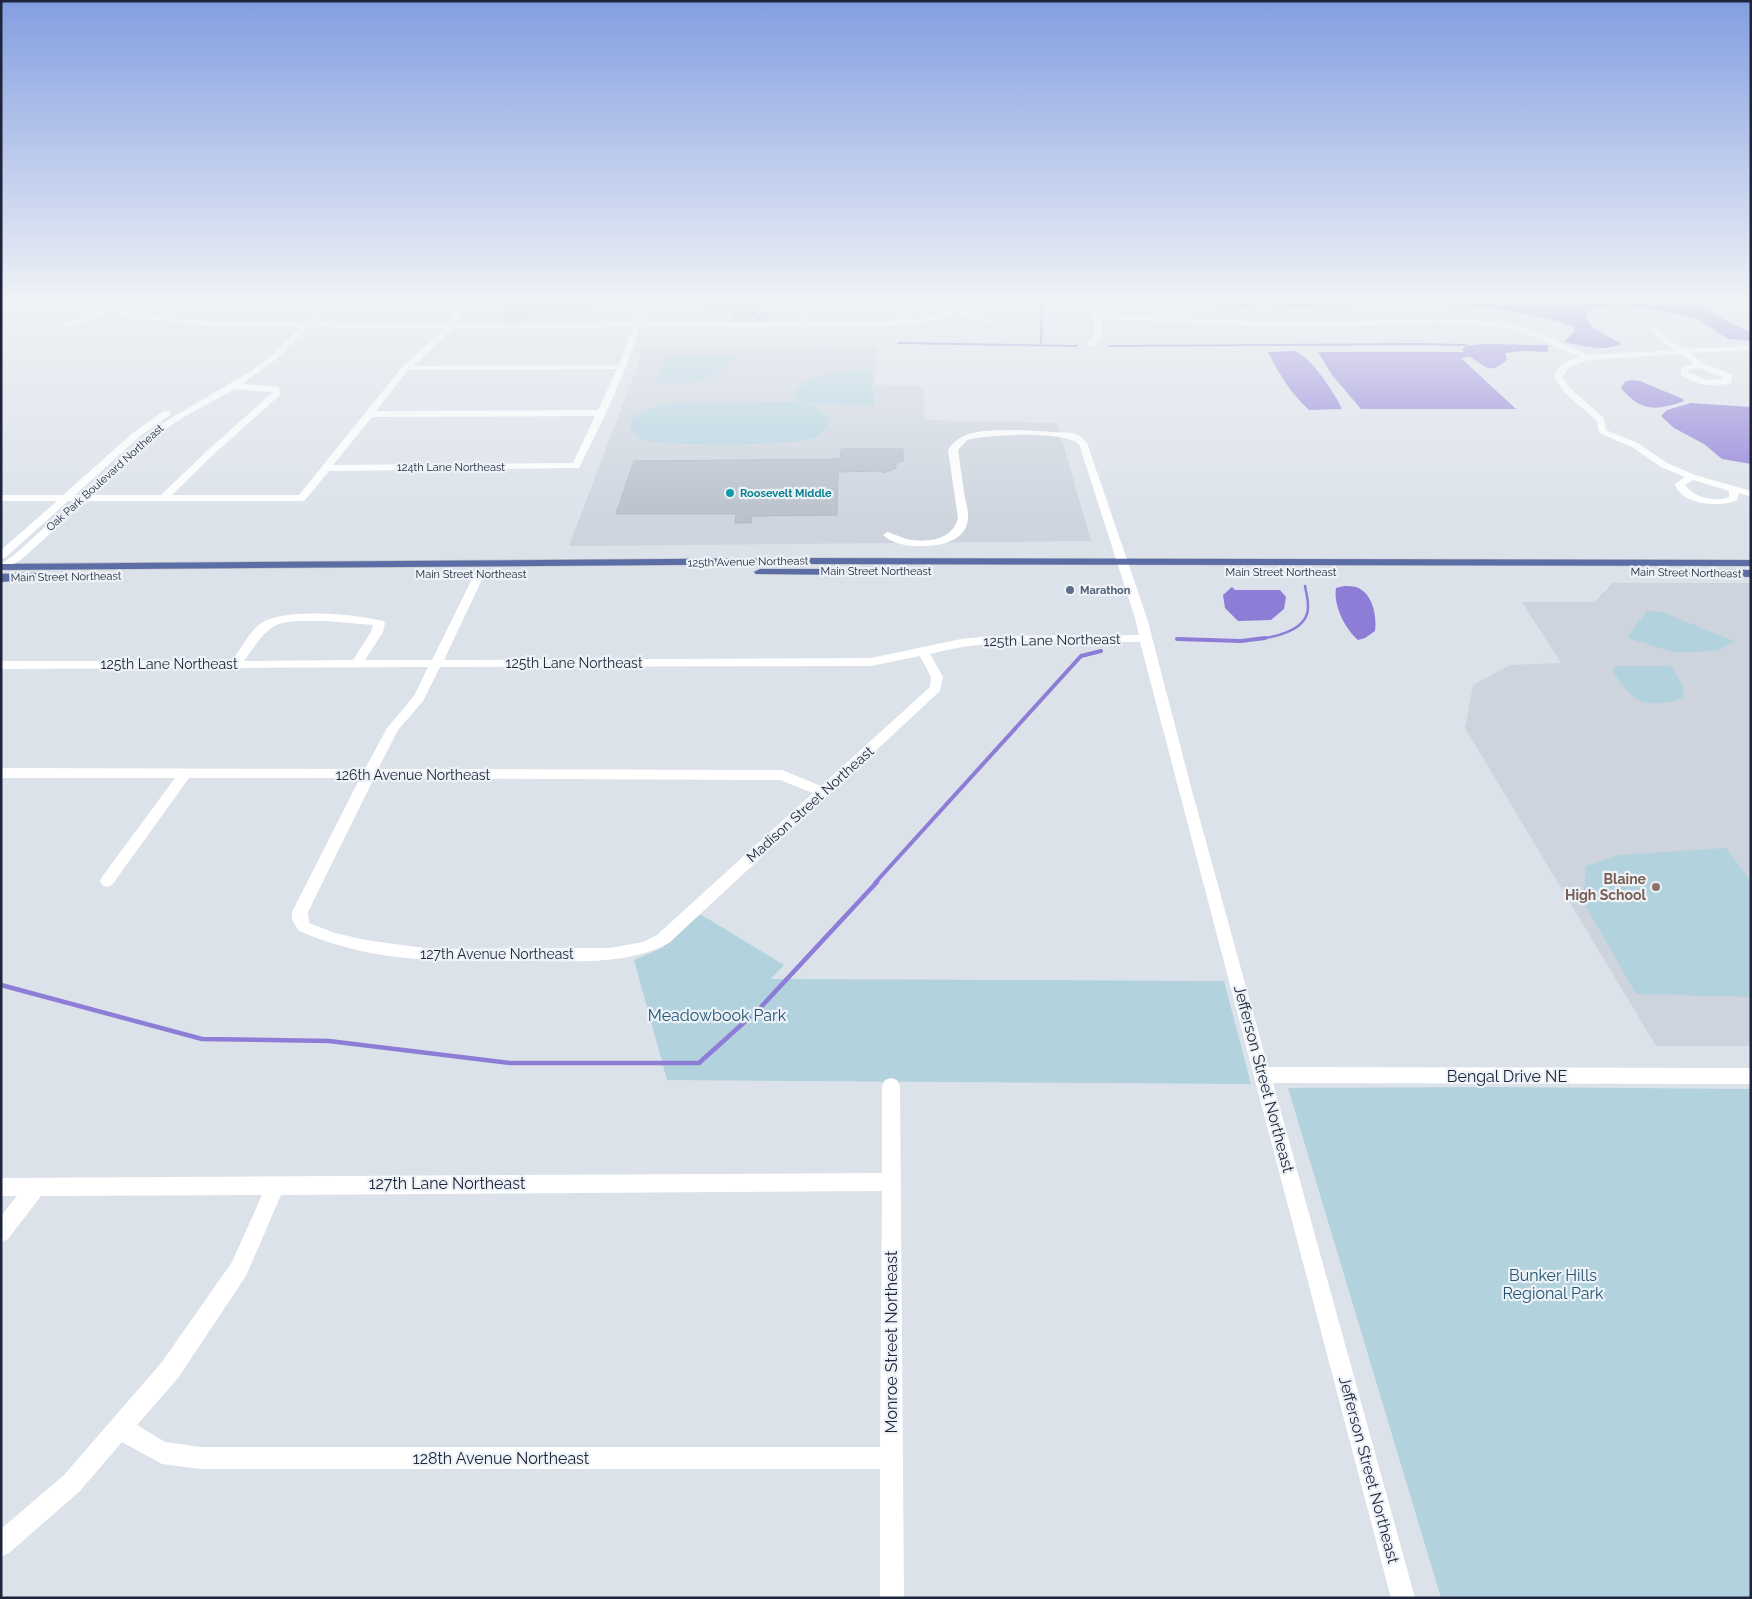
<svg xmlns="http://www.w3.org/2000/svg" width="1752" height="1599" viewBox="0 0 1752 1599" font-family="Raleway,sans-serif">
	<style>
		.built { fill: #cdd4de }
		.green { fill: #b2d2de }
		.water { fill: #8d7dd6 }
		.lines { fill: none; stroke-linecap: round; stroke-linejoin: round }
		.stream-far3 { stroke: #8d7dd6; stroke-width: 2 }
		.stream-far2 { stroke: #8d7dd6; stroke-width: 2.5 }
		.stream-far1 { stroke: #8d7dd6; stroke-width: 4 }
		.stream { stroke: #8d7dd6; stroke-width: 4.5 }
		.building { fill: #b8c0cb; stroke: #aeb7c4 }
		.major-casing { stroke: #bbbdc4; stroke-width: 1 }
		.minor { fill: #fff; fill-rule: evenodd }
		.major { fill: #5c6da5; fill-rule: evenodd }
		.culture-dot { fill: #0f9aa8; stroke: #edf2f7; stroke-width: 2 }
		.service-dot { fill: #5c6f8a; stroke: #edf2f7; stroke-width: 2 }
		.education-dot { fill: #8d6e63; stroke: #edf2f7; stroke-width: 2 }
		.labels { text-anchor: middle; dominant-baseline: central; stroke-width: 4.5; stroke-linejoin: round; paint-order: stroke }
		.far-street-label { font-size: 11px; fill: #1d243b; stroke: #edf2f7 }
		.far-culture-label { font-size: 11px; font-weight: bold; fill: #0d838f; stroke: #edf2f7; text-anchor: start }
		.far-service-label { font-size: 11px; font-weight: bold; fill: #4e5e75; stroke: #edf2f7; text-anchor: start }
		.street-label { font-size: 14px; fill: #1d243b; stroke: #edf2f7 }
		.education-label { font-size: 14px; font-weight: bold; fill: #785e54; stroke: #edf2f7; text-anchor: end }
		.near-park-label { font-size: 16px; fill: #235475; stroke: #edf2f7 }
		.near-street-label { font-size: 16px; fill: #1d243b; stroke: #edf2f7 }
	</style>
	<rect width="100%" height="100%" fill="#dce2ea"/>
	<!-- built -->
	<path class="built" d="M876,346L875,385L923,386L925,420L1057,423L1091,541L569,546L644,348Z
		M1613,583H1751V1046H1656L1465,728L1473,685L1510,665L1561,663L1522,602H1594Z"/>
	<!-- green -->
	<path class="green" d="M513,302H599L583,309H534L523,323H500Z
		M702,302H761L759,313H769L768,322H731L735,308H707Z
		M665,355H735C723,386 683,383 656,383Z
		M871,369L874,406L802,403L816,407L830,419C827,428 823,434 813,438C795,446 664,447 645,440C639,438 634,434 630,429L632,419C645,408 658,405 674,403L796,402C791,371 851,371 871,369Z
		M1647,611L1662,612L1734,641L1717,651L1674,652L1627,638Z
		M1617,666H1671L1683,686V698C1670,704 1644,707 1633,696C1625,690 1619,679 1612,672L1614,668Z
		M1726,848L1751,881V997L1636,994L1583,901L1586,866L1619,855Z
		M700,914L784,965L771,979L1224,981L1251,1084L667,1080L634,960L662,948Z
		M1492,1087L1751,1089V1598H1441L1288,1088Z"/>
	<!-- water -->
	<path class="water" d="M1152,302H1254L1256,305L1244,307Z
		M1265,302H1691L1751,333V341L1728,339L1698,319L1658,310L1628,306H1608L1589,310L1585,317L1593,328L1622,344C1603,352 1583,346 1564,342L1575,331L1573,326C1482,296 1387,305 1293,307L1274,306Z
		M1483,344L1548,345V352L1523,351L1505,353L1507,360C1487,376 1488,366 1469,357L1461,358L1516,409H1361L1332,375L1318,352H1464L1462,349L1467,346Z
		M1294,351C1310,355 1336,395 1342,409L1309,410C1292,395 1278,373 1268,352Z
		M1631,380L1640,381L1683,399L1684,401C1656,411 1641,412 1621,388L1625,382Z
		M1691,403L1751,407V464L1722,459L1704,444L1674,428L1661,416L1667,410Z
		M1344,586C1348,586 1353,586 1356,587C1373,593 1377,616 1375,631L1365,638L1358,640C1345,629 1333,605 1336,588Z
		M1232,587L1235,590H1280L1286,597L1284,609L1271,620L1238,621L1225,608L1223,595Z"/>
	<g class="lines">
		<!-- stream-far3 -->
		<path class="stream-far3" d="M742,302L758,318
			M1039,302L1042,308L1041,345
			M898,343L1077,346
			M1109,346L1417,344L1464,345L1473,348"/>
		<!-- stream-far2 -->
		<path class="stream-far2" d="M1177,639L1190,640
			M1252,640C1271,638 1309,632 1308,606C1308,599 1306,592 1305,586"/>
		<!-- stream-far1 -->
		<path class="stream-far1" d="M1177,639L1241,641L1265,638
			M875,883L1081,656L1101,651"/>
		<!-- stream -->
		<path class="stream" d="M1,985L202,1039L329,1041L510,1063H699L749,1018
			M761,1007L877,882"/>
	</g>
	<!-- building -->
	<path class="building" d="M841,449H903V461L896,463V468L884,473L880,471L838,472L837,515L752,516L751,523H735L736,514H616L634,461L840,459Z"/>
	<g class="lines">
		<defs>
			<path id="major" d="M803,558L1751,560V566L803,564L1,570V564Z
				M760,569H857L863,572L857,575L756,574L754,572Z
				M1688,570H1751V577L1684,575L1682,573Z
				M35,573L41,577L39,579L1,582V574Z"/>
		</defs>
		<!-- major casing -->
		<use href="#major" class="major-casing"/>
		<!-- minor -->
		<path class="minor" d="M15,302L14,303L1,307V303Z
			M51,302H61L90,313L83,315Z
			M74,302C86,302 98,307 110,308C118,308 127,302 137,302L119,310C180,324 243,322 305,323L326,302H333L313,323L450,324L458,302H465L457,324L635,323L644,306H647L651,308L642,323L799,322L801,302H808L806,322L889,321L903,320L893,311L891,302H898L900,310L911,320L938,315L969,302H978L964,311L996,322L992,324L958,313L928,322L889,326L640,327L626,367L606,413L579,468L329,471L305,500L302,501H86L22,559L1,572V564L14,555L74,501H68L5,558L1,559V550L57,501H1V495H63L134,432L164,411H170V415L140,436L75,495H81L153,430L176,415L248,373L270,357L301,327L213,326L137,318L112,312L71,327H65V323L103,310ZM309,327L446,328L403,366L299,495H172L215,453L280,395L279,387L242,384L275,360ZM633,327L619,365L413,366L454,328ZM617,369L598,410L376,411L408,370ZM235,389L273,392L209,449L161,495H92L159,434L182,418ZM595,416L573,463L333,465L372,417Z
			M1092,302H1099L1100,315L1290,323L1461,319L1507,324L1520,327L1551,338L1589,355L1675,350L1660,340L1648,327L1652,325L1665,337L1684,349L1751,346V350L1690,353L1702,363L1727,372L1732,376L1731,383C1713,388 1697,385 1681,375V367L1694,364L1681,354L1588,360L1569,367L1562,377L1571,389L1604,418L1606,430L1638,443L1667,463L1695,475L1751,491V497L1739,493L1737,500C1721,508 1680,505 1675,484L1685,477L1661,467L1632,447L1599,433L1597,421L1565,393L1554,377C1558,364 1568,360 1580,357L1525,333L1507,328L1484,325L1437,323L1290,327L1101,319L1103,333L1094,346H1091L1087,344L1095,333ZM1699,368L1721,376L1724,379L1705,380L1688,372V370ZM1693,480L1729,491V497C1716,503 1693,497 1685,485Z
			M1733,302H1743L1751,305V310Z
			M1020,430L1073,433L1080,436L1087,443L1147,618L1191,787L1268,1067L1751,1068V1084L1273,1083L1415,1598H1391L1140,642C1070,642 999,636 930,654L943,677L940,691L669,943C627,965 580,961 534,961C450,961 378,965 299,931L292,920V912L360,778H189L112,885L107,887L102,885L100,881L102,877L175,778H1V768L365,769L387,728L414,696L428,667L1,669V661H232C241,649 248,633 260,624C282,607 357,614 383,621L385,623L383,632L365,660H432L475,573L480,570L485,573L444,660L871,658L961,639L991,636L1139,635L1135,618L1079,444C1064,431 987,434 967,440L958,450C960,464 962,478 964,492C965,500 969,511 968,519C966,541 941,546 923,546C910,547 892,544 883,535L888,532C894,534 900,537 906,539C927,543 952,541 958,518L948,450C962,426 996,431 1020,430ZM325,621L373,625L371,632L353,660L244,661C273,619 274,621 325,621ZM920,656L931,677L930,687L821,786L782,770L378,769L398,730L423,701L440,667L871,666ZM374,778L780,780L813,793L657,935L643,942L610,948L431,949L366,940L335,933L309,923L308,912Z
			M891,1078L897,1080L900,1086L904,1598H880V1469H201L162,1464L122,1442L80,1491L9,1553L1,1557V1529L64,1475L162,1362L232,1262L262,1195L41,1196L8,1239L1,1242V1216L17,1196H1V1178L882,1173V1086L885,1080ZM882,1191L880,1447H201L165,1442L137,1425L178,1378L246,1276L281,1195Z"/>
		<!-- major -->
		<use href="#major" class="major"/>
	</g>
	<!-- sky -->
	<linearGradient id="sky" x2="0" y2="1"><stop stop-color="#839ee1"/><stop offset="0.57" stop-color="#eff2f6"/><stop offset="1" stop-color="#eff2f6" stop-opacity="0"/></linearGradient>
	<rect width="1752" height="526" fill="url(#sky)"/>
	<!-- markers -->
	<circle class="culture-dot" cx="730" cy="493" r="5"/>
	<circle class="service-dot" cx="1070" cy="590" r="5"/>
	<circle class="education-dot" cx="1656" cy="887" r="5"/>
	<g class="labels">
		<!-- far-street labels -->
		<g class="far-street-label">
			<text x="451" y="467">124th Lane Northeast</text>
			<text transform="translate(105 478) rotate(-42)">Oak Park Boulevard Northeast</text>
			<text transform="translate(748 562) rotate(-1)">125th Avenue Northeast</text>
			<text x="876" y="571">Main Street Northeast</text>
			<text x="1281" y="572">Main Street Northeast</text>
			<text transform="translate(1686 573) rotate(1)">Main Street Northeast</text>
			<text x="471" y="574">Main Street Northeast</text>
			<text transform="translate(66 577) rotate(-1)">Main Street Northeast</text>
		</g>
		<!-- far-culture labels -->
		<g class="far-culture-label">
			<text x="740" y="493">Roosevelt Middle</text>
		</g>
		<!-- far-service labels -->
		<g class="far-service-label">
			<text x="1080" y="590">Marathon</text>
		</g>
		<!-- street labels -->
		<g class="street-label">
			<text transform="translate(1052 640) rotate(-1)">125th Lane Northeast</text>
			<text x="574" y="663">125th Lane Northeast</text>
			<text x="169" y="664">125th Lane Northeast</text>
			<text x="413" y="775">126th Avenue Northeast</text>
			<text transform="translate(810 804) rotate(-42)">Madison Street Northeast</text>
			<text x="497" y="954">127th Avenue Northeast</text>
		</g>
		<!-- education labels -->
		<g class="education-label">
			<text x="1646" y="879">Blaine<tspan x="1646" dy="16">High School</tspan></text>
		</g>
		<!-- near-park labels -->
		<g class="near-park-label">
			<text x="717" y="1015">Meadowbook Park</text>
			<text x="1553" y="1275">Bunker Hills<tspan x="1553" dy="18">Regional Park</tspan></text>
		</g>
		<!-- near-street labels -->
		<g class="near-street-label">
			<text x="1507" y="1076">Bengal Drive NE</text>
			<text transform="translate(1264 1079) rotate(75)">Jefferson Street Northeast</text>
			<text x="447" y="1183">127th Lane Northeast</text>
			<text transform="translate(891 1342) rotate(-90)">Monroe Street Northeast</text>
			<text x="501" y="1458">128th Avenue Northeast</text>
			<text transform="translate(1369 1470) rotate(75)">Jefferson Street Northeast</text>
		</g>
	</g>
	<!-- border -->
	<rect width="1752" height="1599" fill="none" stroke="#1d243b" stroke-width="5"/>
</svg>
